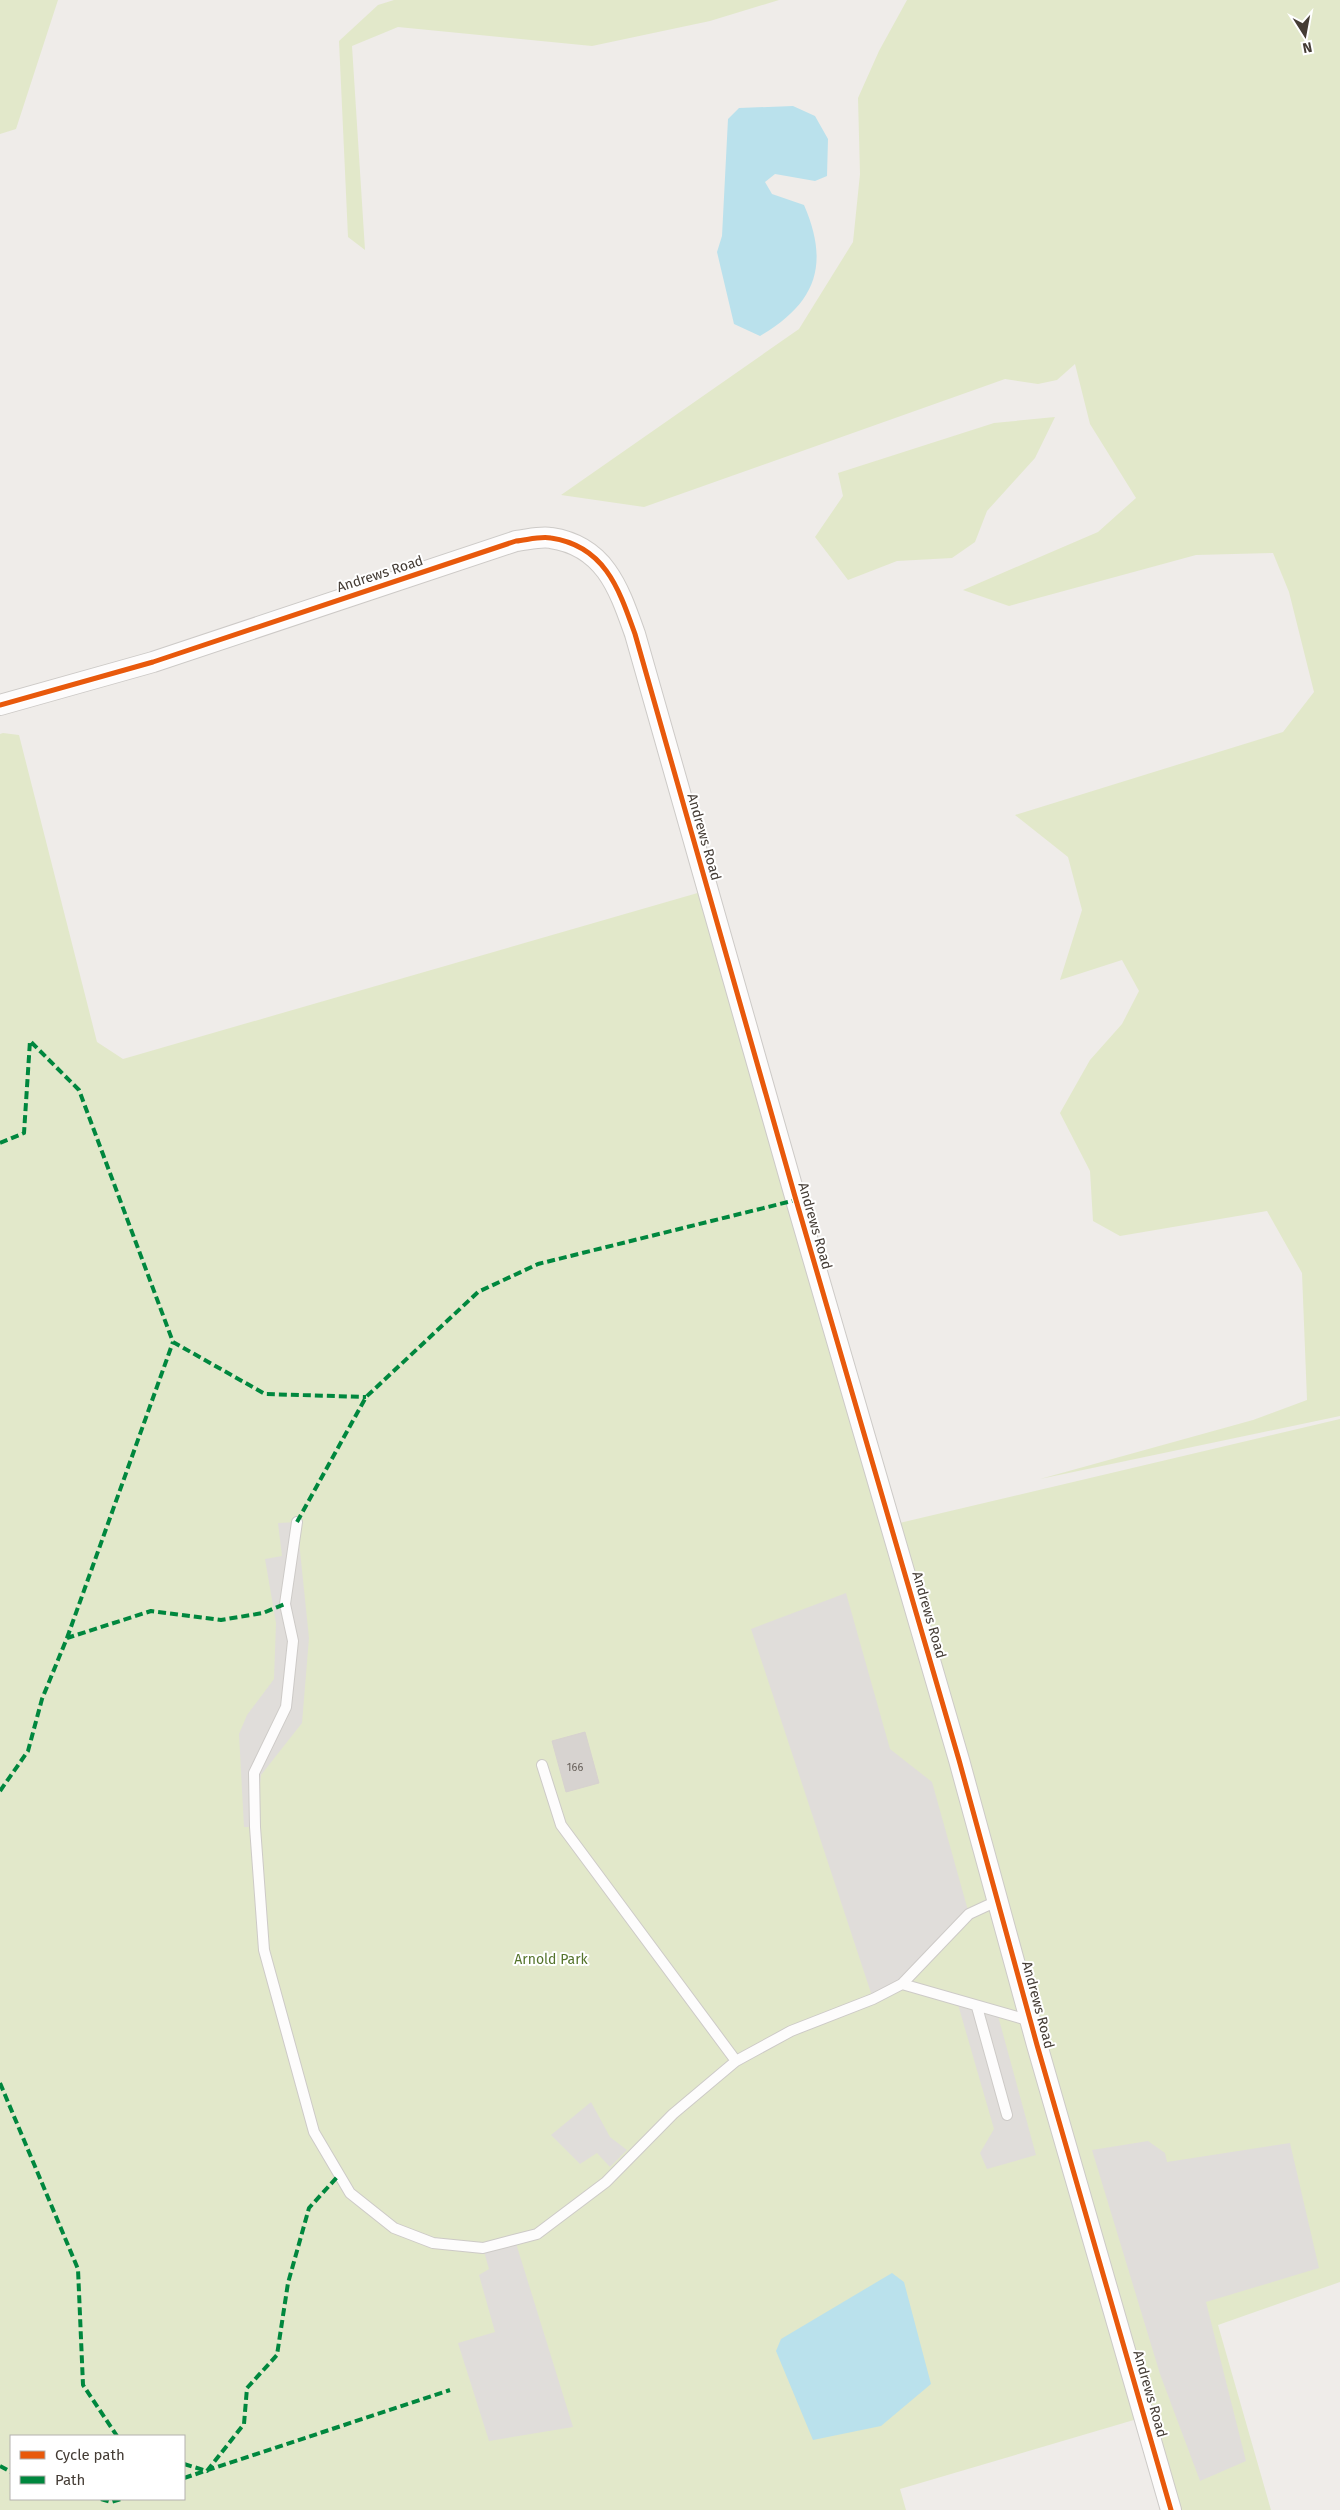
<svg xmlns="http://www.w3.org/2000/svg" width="1340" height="2510" viewBox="0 0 1340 2510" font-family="'Fira Sans',sans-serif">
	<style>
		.green { fill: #e2e8ca; fill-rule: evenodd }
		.parking { fill: #e0ddda }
		.water { fill: #bae1ec }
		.building { fill: #d7d3d0; stroke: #d7d2cf }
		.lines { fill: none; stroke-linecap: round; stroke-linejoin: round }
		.lane-casing { stroke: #cdcac7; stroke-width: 12 }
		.street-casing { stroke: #cdcac7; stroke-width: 22 }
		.lane { stroke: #fdfcfc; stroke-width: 10 }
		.street { stroke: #fdfcfc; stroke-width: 20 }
		.quiet { stroke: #00873e; stroke-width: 4; stroke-dasharray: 8 4; stroke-linecap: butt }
		.cycleway-casing { stroke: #fff; stroke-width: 8 }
		.cycleway { stroke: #e8590c; stroke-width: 5 }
		.labels { text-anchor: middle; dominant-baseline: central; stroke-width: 4; stroke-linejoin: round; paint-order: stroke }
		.number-label { font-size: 11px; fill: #6a635d }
		.street-label { font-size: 14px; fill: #443c35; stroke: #fff }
		.park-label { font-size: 14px; fill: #54732b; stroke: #fff }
	</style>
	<rect width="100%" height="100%" fill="#efece9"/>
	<!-- green -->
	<path class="green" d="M0,0H58L16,129L0,134Z
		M394,0H779L710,21L592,46L398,27L352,46L365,250L348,237L339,41L378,5Z
		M907,0H1340V1416L1040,1479L1253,1420L1307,1400L1302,1273L1267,1211L1120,1236L1093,1221L1090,1171L1060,1113L1090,1060L1122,1024L1139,991L1122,960L1060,980L1082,910L1068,857L1015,815L1283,732L1314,692L1289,592L1273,553L1196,555L1009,606L963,590L1098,532L1136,498L1090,424L1075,364L1057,380L1038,384L1005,379L644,507L561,495L799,329L853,242L860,174L858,98L879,51Z
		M1055,417L1035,458L987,511L975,542L952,558L897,561L848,580L815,537L843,496L838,473L994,423Z
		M3,733L19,735L97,1042L123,1059L708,890L891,1525L1340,1419V2282L1218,2325L1271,2510H1171L1144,2417L900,2489L906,2510H0V734ZM11,2436H184V2499H11Z"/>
	<!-- parking -->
	<path class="parking" d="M297,1522L309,1638L302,1723L261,1775L255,1827H244L239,1734L247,1715L274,1679L276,1623L265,1559L282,1556L278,1523Z
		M846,1593L890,1749L932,1782L969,1914L902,1984L873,1999L751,1629Z
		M957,2001L997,2012L1036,2155L987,2169L980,2153L994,2129Z
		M591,2102L610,2137L627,2150L610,2167L597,2153L580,2164L551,2135Z
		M1148,2141L1165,2153L1167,2162L1290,2143L1319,2268L1206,2302L1246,2461L1200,2481L1160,2374L1092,2150Z
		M515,2240L573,2427L489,2441L458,2343L495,2332L479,2275L489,2269L483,2248Z"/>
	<!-- water -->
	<path class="water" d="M793,106L815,116L828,139L827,176L815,181L775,174L765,182L772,194L804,205C830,265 816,303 760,336L734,324L717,252L722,236L728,119L739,108Z
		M892,2273L904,2282L931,2384L881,2426L813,2440L776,2351L781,2339Z"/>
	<!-- building -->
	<path class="building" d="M585,1732L599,1783L566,1792L552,1741Z"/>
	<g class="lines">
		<defs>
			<path id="lane" d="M297,1522L285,1604L293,1641L286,1707L254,1773L255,1827L264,1950L314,2132L350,2193L394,2228L433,2243L483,2248L537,2234L606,2182L673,2114L736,2061L791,2031L873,1999L902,1984L969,1914L997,1901
				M542,1765L561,1825L736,2061
				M902,1984L1031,2021
				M977,2007L1007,2115"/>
			<path id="street" d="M0,705L153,662L516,541C527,540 540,536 551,538C605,546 619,589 635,634L796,1200L959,1760L1037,2045L1171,2510"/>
		</defs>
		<!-- lane casing -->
		<use href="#lane" class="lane-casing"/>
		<!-- street casing -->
		<use href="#street" class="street-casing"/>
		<!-- lane -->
		<use href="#lane" class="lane"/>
		<!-- street -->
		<use href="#street" class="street"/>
		<!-- quiet -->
		<path class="quiet" d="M0,1143L24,1133L30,1041L79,1090L173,1342L265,1394L366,1397
			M297,1522L366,1397L478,1292L538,1264L796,1200
			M67,1638L173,1342
			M0,1791L28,1751L42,1699L67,1638L151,1611L221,1620L263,1613L285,1604
			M0,2083L78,2269L83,2385L117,2436
			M184,2464L207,2471L244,2424L247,2388L277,2355L288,2283L309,2208L339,2175
			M0,2466L11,2472
			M184,2478L450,2390
			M101,2499L111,2502L121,2499"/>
		<defs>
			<path id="cycleway" d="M0,705L153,662L516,541C527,540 540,536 551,538C605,546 619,589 635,634L796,1200L959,1760L1037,2045L1171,2510"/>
		</defs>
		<!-- cycleway casing -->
		<use href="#cycleway" class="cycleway-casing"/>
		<!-- cycleway -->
		<use href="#cycleway" class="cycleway"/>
	</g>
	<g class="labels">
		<!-- number labels -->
		<g class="number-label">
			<text x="575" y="1767">166</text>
		</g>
		<!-- street labels -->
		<g class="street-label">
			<text transform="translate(380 574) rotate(-18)">Andrews Road</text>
			<text transform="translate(704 837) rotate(74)">Andrews Road</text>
			<text transform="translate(815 1226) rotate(74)">Andrews Road</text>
			<text transform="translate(929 1615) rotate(74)">Andrews Road</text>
			<text transform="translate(1038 2005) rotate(75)">Andrews Road</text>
			<text transform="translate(1150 2394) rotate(74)">Andrews Road</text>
		</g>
		<!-- park labels -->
		<g class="park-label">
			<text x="551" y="1959">Arnold Park</text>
		</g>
	</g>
	<!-- legend -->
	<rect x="10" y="2435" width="175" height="65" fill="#ffffff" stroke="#b4b1ae"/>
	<rect x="20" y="2451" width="25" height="8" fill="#e8590c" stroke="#b4b1ae"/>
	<text x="55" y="2460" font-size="15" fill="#443c35">Cycle path</text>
	<rect x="20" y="2476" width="25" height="8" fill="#00873e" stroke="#b4b1ae"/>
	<text x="55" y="2485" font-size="15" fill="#443c35">Path</text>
	<!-- north arrow -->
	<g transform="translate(1305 35) rotate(169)" stroke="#ffffff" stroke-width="4" paint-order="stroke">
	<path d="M0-4L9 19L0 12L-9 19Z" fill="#443c35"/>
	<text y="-8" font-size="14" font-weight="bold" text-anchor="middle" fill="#443c35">N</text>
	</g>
</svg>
